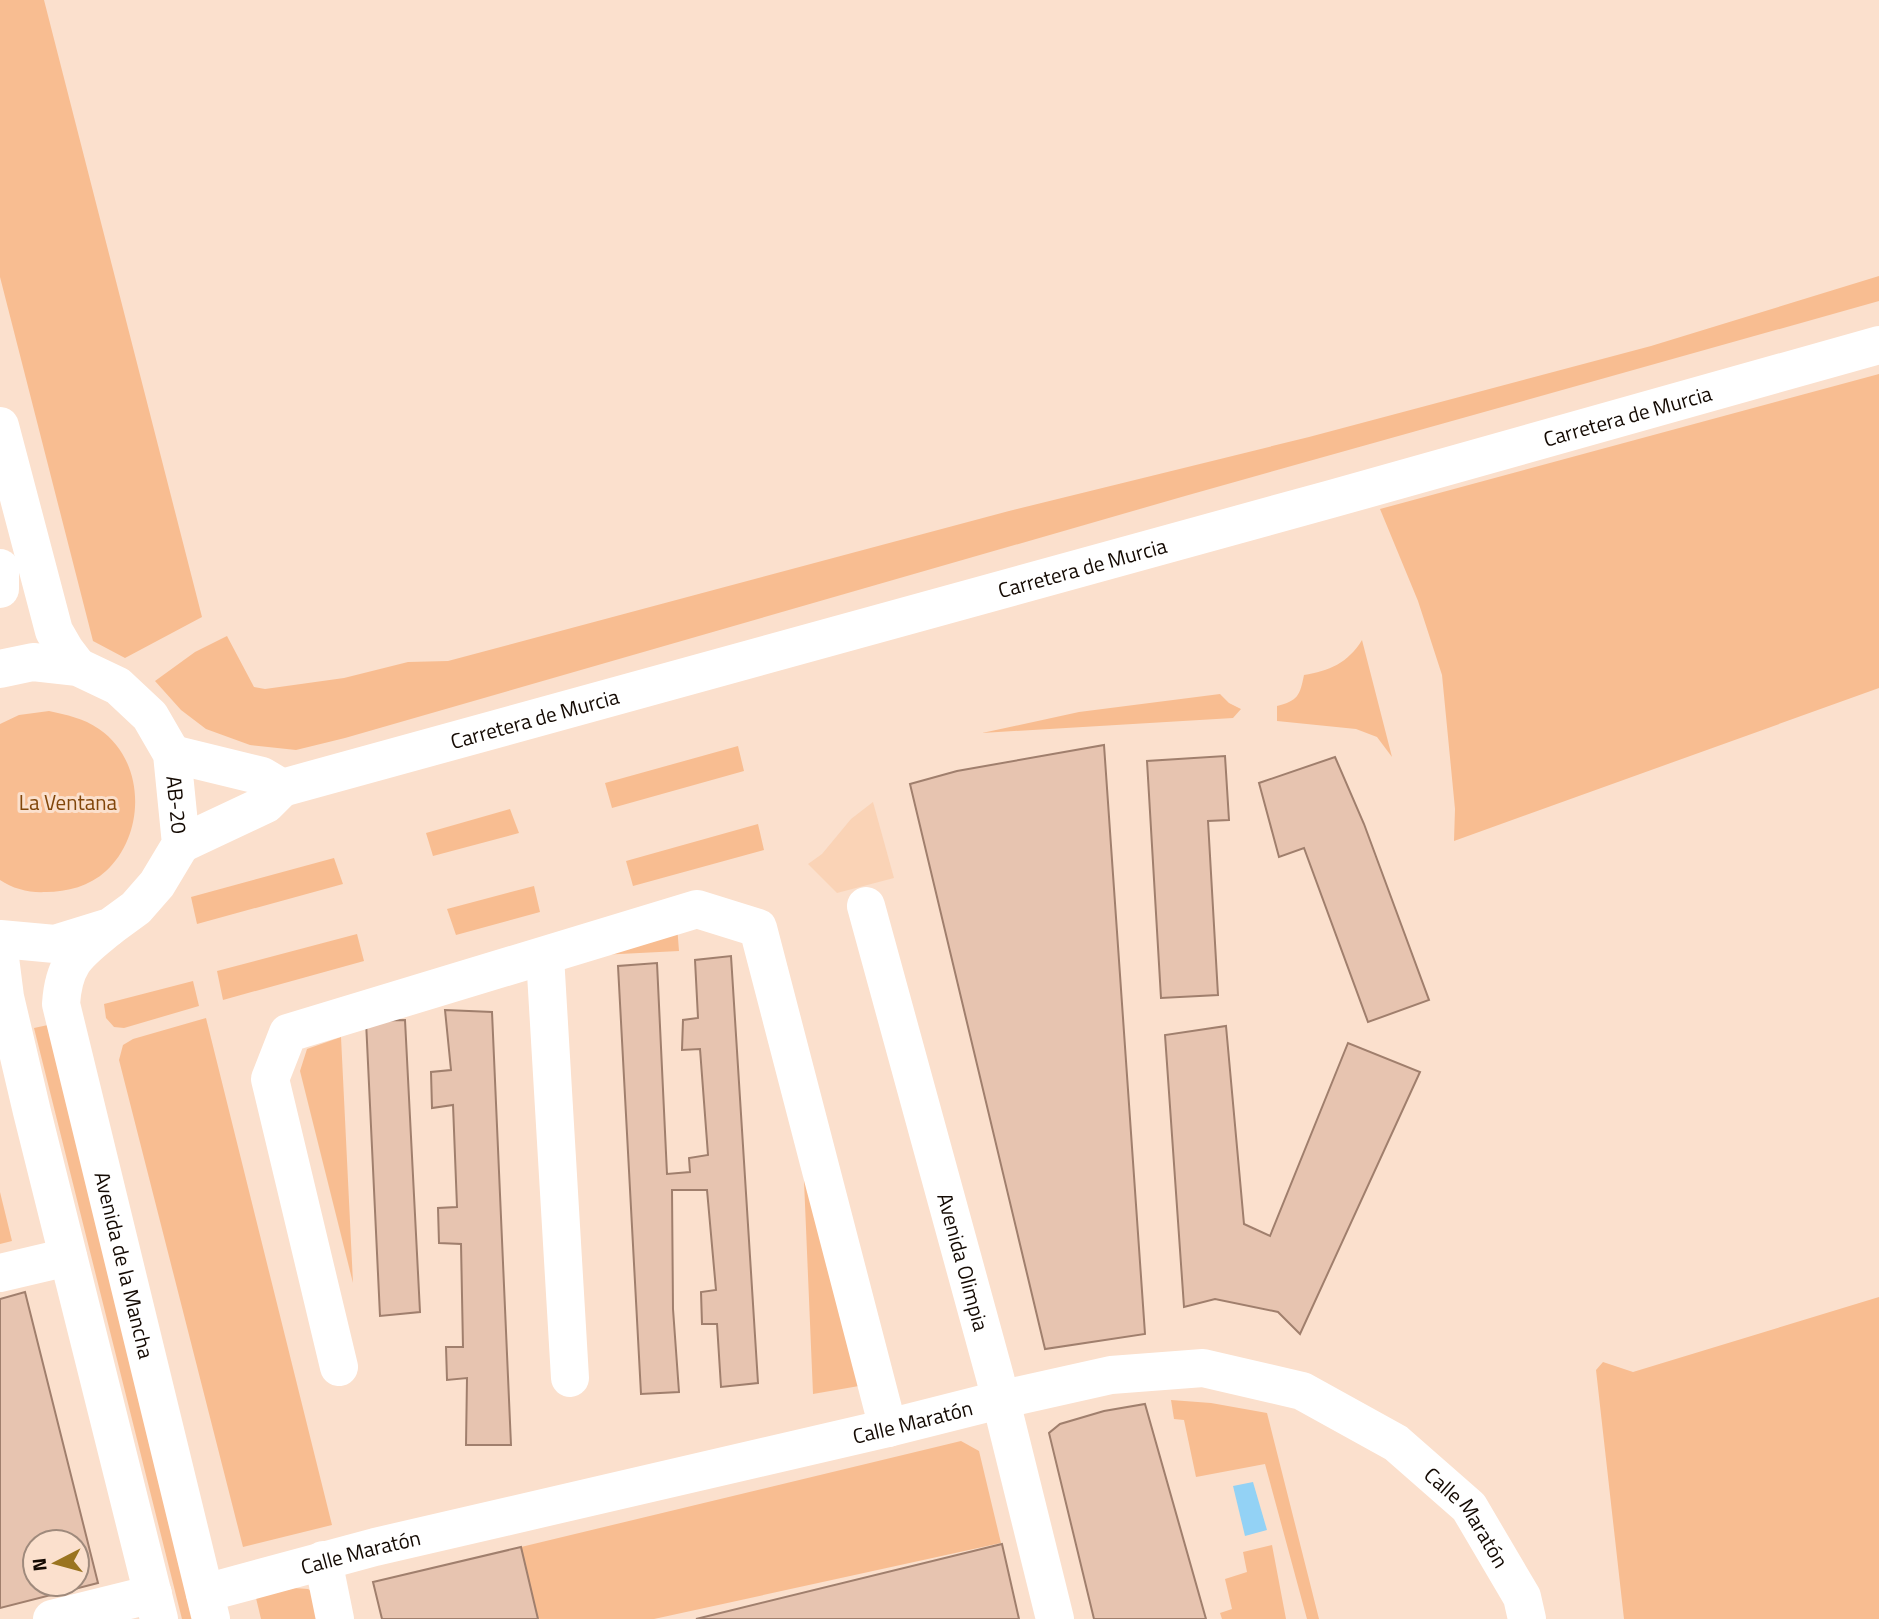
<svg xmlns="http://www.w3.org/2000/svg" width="1879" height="1619" viewBox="0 0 1879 1619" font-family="'Titillium Web',sans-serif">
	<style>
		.built { fill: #fad3b6 }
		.green { fill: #f8bd91 }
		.water { fill: #93d2f5 }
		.building { fill: #e7c4b0; stroke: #a07f6d; stroke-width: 2; fill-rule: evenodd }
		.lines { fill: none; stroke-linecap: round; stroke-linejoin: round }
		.minor { stroke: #fff; stroke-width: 38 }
		.major { stroke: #fff; stroke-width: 38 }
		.highway { stroke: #fff; stroke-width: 38 }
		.labels { text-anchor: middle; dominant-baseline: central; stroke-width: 6; stroke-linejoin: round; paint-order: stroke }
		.street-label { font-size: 21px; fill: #140a03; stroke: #fbe0cd }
		.park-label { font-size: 21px; fill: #81460a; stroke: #fbe0cd }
	</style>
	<rect width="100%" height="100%" fill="#fbe0cd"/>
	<!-- built -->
	<path class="built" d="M873,802L894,878L837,893L808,864L822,854L851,819Z"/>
	<!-- green -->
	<path class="green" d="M0,0H44L202,617L125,658L93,641L0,277Z
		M1879,276V301L1185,496L345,738L296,750L250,745L206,729L181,710L155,681L195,652L227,636L254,687L265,689L344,678L408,662L448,661L1009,511L1309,437L1651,346Z
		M1879,374V688L1454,841L1455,809L1442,675L1418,601L1380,509Z
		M1362,640L1392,757L1377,737L1356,729L1277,721V706C1298,701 1300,695 1304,675C1329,671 1348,663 1362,640Z
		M1220,694L1229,703L1241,709L1233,718L982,733L1079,712Z
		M49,711C67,715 83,718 99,729C146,761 146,834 106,871C90,886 67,892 46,892C30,893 13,889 0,880V724L19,715Z
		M738,746L744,771L612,808L605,783Z
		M510,809L519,833L433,856L426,833Z
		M758,824L764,850L633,886L626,861Z
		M334,858L343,884L197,924L191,897Z
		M534,886L540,912L456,935L447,909Z
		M677,925L679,951L600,955Z
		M357,934L364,961L223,1000L217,971Z
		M193,981L199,1006L124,1028L114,1027L106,1018L104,1004Z
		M206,1018L332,1525L243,1547L119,1060L123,1045L133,1039Z
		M48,1025L195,1619H182L34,1028Z
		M341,1037L353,1283L300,1071L307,1049Z
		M803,1157L859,1386L813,1394Z
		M0,1192L12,1241L0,1244Z
		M1879,1297V1619H1624L1596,1370L1603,1362L1633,1372Z
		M1171,1400L1211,1403L1267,1413L1319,1619H1307L1265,1464L1196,1477L1184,1420L1174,1419Z
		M961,1441L979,1451L1001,1543L654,1619H538L521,1547Z
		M1272,1545L1286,1619H1222L1220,1613L1232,1609L1225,1579L1247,1572L1243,1552Z
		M294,1588L308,1589L320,1596L328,1619H261L256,1598Z"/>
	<!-- water -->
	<path class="water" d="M1253,1482L1267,1530L1245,1536L1233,1486Z"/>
	<!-- building -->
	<path class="building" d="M1104,745L1145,1334L1045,1349L910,784L957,771Z
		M1225,756L1229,820L1208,821L1218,995L1161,998L1147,761Z
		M1335,757L1364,824L1429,1000L1368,1022L1304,848L1279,857L1259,783Z
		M731,956L758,1383L721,1387L717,1324H702L701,1292L716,1290L707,1190H672L673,1309L679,1392L641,1394L618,966L657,963L667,1174L690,1172L689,1158L708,1155L700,1049L682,1050L683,1020L698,1018L695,960Z
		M445,1010L492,1012L511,1445H466L467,1378L447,1380L446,1347H463L461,1244L439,1243L438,1208L457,1207L453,1105L432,1108L431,1072L451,1070Z
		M405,1020L420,1312L380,1316L366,1021Z
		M1226,1026L1244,1224L1270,1236L1348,1043L1420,1072L1300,1334L1278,1312L1215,1299L1184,1307L1165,1035Z
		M25,1292L98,1583L0,1608V1299ZM35,1542H77V1584H35Z
		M1145,1404L1206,1619H1094L1049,1433L1060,1424L1104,1411Z
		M1002,1544L1019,1619H696Z
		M521,1547L538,1619H382L373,1582Z"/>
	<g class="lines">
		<!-- minor -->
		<g class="minor">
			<path id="s1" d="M866,906L995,1377L1055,1619"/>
			<path d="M545,956L570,1378"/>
			<path d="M0,1273L68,1257"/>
			<path d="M339,1367L270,1079L288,1033L697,909L758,928L888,1428"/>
			<path d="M323,1560L335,1619"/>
			<path id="s2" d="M205,1593L375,1547L888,1428L999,1400L1111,1375L1203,1368L1302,1391L1396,1443L1469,1507L1522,1597L1527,1619"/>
			<path d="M52,1619L153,1594"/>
		</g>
		<!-- major -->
		<g class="major">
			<path d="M0,426L54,631L65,650L78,667"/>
			<path d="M0,568V589"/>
			<path id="s3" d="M0,669L33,662L78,667L118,686L150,716L172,754L181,844L157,884L136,908L110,927L55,944L0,939"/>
			<path id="s4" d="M110,927C79,953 64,960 61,1004L211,1619"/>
			<path d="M0,958L5,997L32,1112L159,1619"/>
		</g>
		<!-- highway -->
		<g class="highway">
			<path d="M172,754L262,776L282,788"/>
			<path id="s5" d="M282,788L1331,499L1879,345"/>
			<path d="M181,844L266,804L282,788"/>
		</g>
	</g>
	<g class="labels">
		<!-- street labels -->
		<g class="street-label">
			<text stroke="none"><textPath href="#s5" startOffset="1396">Carretera de Murcia</textPath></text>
			<text stroke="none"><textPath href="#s5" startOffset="830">Carretera de Murcia</textPath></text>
			<text stroke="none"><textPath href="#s5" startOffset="262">Carretera de Murcia</textPath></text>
			<text stroke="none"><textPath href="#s3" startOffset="262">AB-20</textPath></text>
			<text stroke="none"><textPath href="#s1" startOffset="369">Avenida Olimpia</textPath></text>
			<text stroke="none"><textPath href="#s4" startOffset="364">Avenida de la Mancha</textPath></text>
			<text stroke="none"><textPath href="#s2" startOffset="728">Calle Maratón</textPath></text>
			<text stroke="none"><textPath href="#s2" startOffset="1337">Calle Maratón</textPath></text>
			<text stroke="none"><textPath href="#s2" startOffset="161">Calle Maratón</textPath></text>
		</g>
		<!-- park labels -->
		<g class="park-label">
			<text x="68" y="802">La Ventana</text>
		</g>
	</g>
	<!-- north arrow -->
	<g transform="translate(56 1563) rotate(264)"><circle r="33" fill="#fbe0cd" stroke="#9f8a7c" stroke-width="2"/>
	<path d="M0-5L12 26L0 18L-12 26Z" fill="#9a7420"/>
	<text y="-10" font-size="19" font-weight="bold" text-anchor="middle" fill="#140a03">N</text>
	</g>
</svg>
